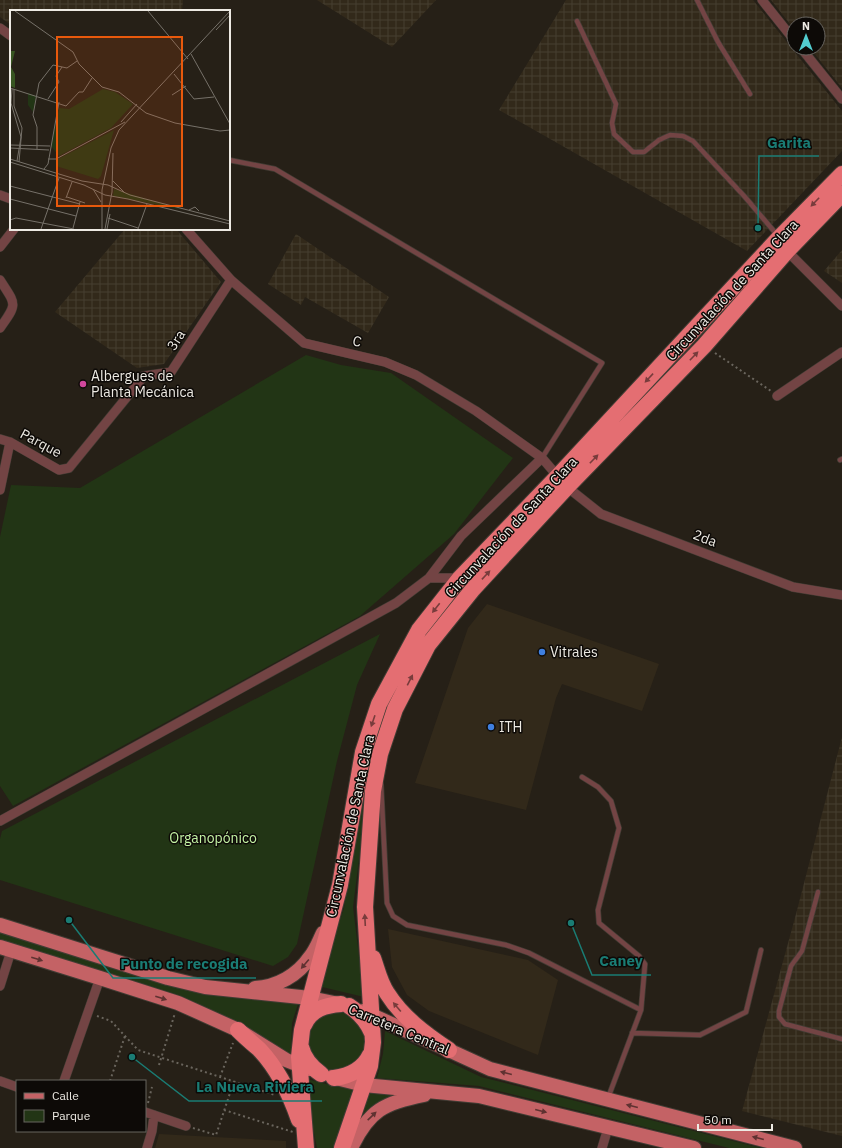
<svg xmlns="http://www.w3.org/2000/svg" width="842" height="1148" viewBox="0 0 842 1148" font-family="'IBM Plex Sans',sans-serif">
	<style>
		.built { fill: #32291a }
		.industrial { fill: url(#industrial-grid) }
		.green { fill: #223515 }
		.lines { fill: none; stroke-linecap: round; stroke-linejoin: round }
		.lane-casing { stroke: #423c34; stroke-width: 6 }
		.street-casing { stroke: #423c34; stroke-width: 10 }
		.primary-casing { stroke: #423c34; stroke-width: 16 }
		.highway-casing { stroke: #423c34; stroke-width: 18 }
		.path { stroke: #6a655d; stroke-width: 2; stroke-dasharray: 2 3; stroke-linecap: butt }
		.lane { stroke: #734444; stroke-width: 4.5 }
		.street { stroke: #734444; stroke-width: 9 }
		.primary { stroke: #c46265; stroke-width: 14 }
		.highway { stroke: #e46e72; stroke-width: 16 }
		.oneway { fill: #783c3c }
		.oneway2 { fill: #5f3231 }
		.hotel-dot { fill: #d1479c; stroke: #0d0a07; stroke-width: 1.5 }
		.shop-dot { fill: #3f7fe0; stroke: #0d0a07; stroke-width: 1.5 }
		.labels { text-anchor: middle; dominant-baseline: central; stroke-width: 3; stroke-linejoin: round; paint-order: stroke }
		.street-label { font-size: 14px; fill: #edeae3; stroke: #0d0a07 }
		.poi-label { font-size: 14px; fill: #edeae3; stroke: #0d0a07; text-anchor: start }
		.park-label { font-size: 14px; fill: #c4f4a4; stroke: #0d0a07 }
		.inset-road { fill: none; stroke: #767169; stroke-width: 1 }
		.view { fill: #e8590c; fill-opacity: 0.15; stroke: #e8590c; stroke-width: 2 }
		.inset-edge { fill: none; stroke: #edeae3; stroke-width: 2 }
		.leader { fill: none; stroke: #1a7c74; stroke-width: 1.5 }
		.callout-dot { fill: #1a7c74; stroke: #0d0a07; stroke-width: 1.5 }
		.callout-label { font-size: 15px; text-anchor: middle; font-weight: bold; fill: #1a7c74; stroke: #0d0a07; stroke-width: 3; stroke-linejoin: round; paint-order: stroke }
	</style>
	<defs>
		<pattern id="industrial-grid" width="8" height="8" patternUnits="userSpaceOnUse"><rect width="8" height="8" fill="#32291a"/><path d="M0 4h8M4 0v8" fill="none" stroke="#463e30"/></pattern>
	</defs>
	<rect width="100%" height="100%" fill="#262017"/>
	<!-- built -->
	<path class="built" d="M487,604L659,664L642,711L562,684L556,698L526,810L415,783L468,628Z
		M388,929L528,960L558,980L538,1055L429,1011L407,995L392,967Z
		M159,1134L286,1141V1148H155Z"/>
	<!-- industrial -->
	<path class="industrial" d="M0,0H183L182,11H11V25L0,17Z
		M317,0H436L392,47Z
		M566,0H753L842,111V151L747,251L499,110Z
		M771,0H842V88L810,48H818V24H794V29Z
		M125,229H176L221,282L164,364L137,368L55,312Z
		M296,234L389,297L368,333L305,297L301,305L268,284Z
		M842,250V283L824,271Z
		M842,737V1136L742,1111L796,914Z"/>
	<!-- green -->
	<path class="green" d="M306,355L341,365L391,373L513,458L454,534L360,616L13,806L0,786V537L11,485L80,488Z
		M380,634L357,685L337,761L297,944L288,957L273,966L0,880V839L2,831Z
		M371,764L353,907L364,997L318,986L344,908L362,788Z
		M0,930L186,989L235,998L299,1001L292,1023L291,1055L247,1028L183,997L0,940Z
		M346,1011L363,1024L368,1047L356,1066L327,1072L306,1051L311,1022L316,1016Z
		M385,1031L481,1077L761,1148H729L479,1086L377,1078L383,1054Z
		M303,1078L326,1084L354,1089L338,1134L334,1148H317Z
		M370,1090L400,1092L379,1103L363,1115Z"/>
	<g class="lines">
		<defs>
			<path id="lane" d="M697,0L718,42L750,94
				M577,21L616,104L612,123L614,134L633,152H644L659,140L670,135L683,136L693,141L745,197L778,236
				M229,160L275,169L602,363L542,458
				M840,460L842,459
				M582,777L598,787L611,801L619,828L598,910L599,923L639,956L645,964L641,1010
				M381,784L387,903L393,916L407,925L506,945L529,953L641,1010L608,1098
				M818,892L802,951L791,966L779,1011V1017L785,1024L842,1039
				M632,1033L700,1035L746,1012L761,950"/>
			<path id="street" d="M762,0L794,40
				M0,28L11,36
				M801,48L842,99
				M0,195L11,199
				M186,229L231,280L304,343L385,362L416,375L476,411L542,458L567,487L601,514L793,587L842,595
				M0,247L14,229
				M787,251L842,306
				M0,280C16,305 18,303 0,328
				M777,396L842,352
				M0,439L10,442L59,470L69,468L144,376L171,372L231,280
				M0,490L10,442
				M429,578L461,536L542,458
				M0,821L396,603L429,578H460
				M0,986L11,951
				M0,1081L17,1087
				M64,1081L100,978
				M145,1112L186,1126
				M147,1148L152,1131L154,1115
				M602,1148L608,1128"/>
			<path id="primary" d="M0,925L168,978L205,987L310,998L339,1004
				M0,947L100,978L178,1003L238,1030L286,1060L309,1069
				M255,988C277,987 298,975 310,957C316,950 319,941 323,933
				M363,1011L490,1069L795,1148
				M332,1077L364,1085L479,1096L694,1148
				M351,1148C369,1110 384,1103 424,1095"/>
			<path id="highway" d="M373,958C377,969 380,983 387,993C402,1017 425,1034 449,1050
				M349,1006C360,1013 367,1021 372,1033
				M304,1025C311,1009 326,1005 341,1004
				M238,1030C245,1037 252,1043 259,1049C278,1069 290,1094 299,1120
				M301,1047C304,1059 311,1067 321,1074
				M334,1078C349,1076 363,1070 370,1055
				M306,1148L299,1057L302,1030L340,885L363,752L379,704L419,630L460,578L558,476L779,238L842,174
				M342,1148L370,1066L373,1042L365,907L373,791L380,754L395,709L428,645L473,589L567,487L704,346L787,251L842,194"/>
		</defs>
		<!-- lane casing -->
		<use href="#lane" class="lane-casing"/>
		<!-- street casing -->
		<use href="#street" class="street-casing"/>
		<!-- primary casing -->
		<use href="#primary" class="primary-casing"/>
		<!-- highway casing -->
		<use href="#highway" class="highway-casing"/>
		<!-- path -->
		<path class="path" d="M715,353L771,391
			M97,1016L111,1021L138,1050L275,1095
			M159,1065L175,1013
			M220,1077L233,1043
			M110,1081L125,1036
			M148,1103L152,1087
			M224,1110L293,1132
			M193,1128L216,1135L234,1081"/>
		<!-- lane -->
		<use href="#lane" class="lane"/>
		<!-- street -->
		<use href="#street" class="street"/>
		<!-- primary -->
		<use href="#primary" class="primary"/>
		<!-- highway -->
		<use href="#highway" class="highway"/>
	</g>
	<!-- one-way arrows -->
	<defs><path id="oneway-solid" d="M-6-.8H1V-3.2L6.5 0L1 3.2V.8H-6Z"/></defs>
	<g class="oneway">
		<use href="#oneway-solid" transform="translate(815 202) rotate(134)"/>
		<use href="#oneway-solid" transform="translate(694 356) rotate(-46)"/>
		<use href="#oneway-solid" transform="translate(649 378) rotate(133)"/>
		<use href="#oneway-solid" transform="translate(594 459) rotate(-46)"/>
		<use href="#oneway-solid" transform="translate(486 575) rotate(-47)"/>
		<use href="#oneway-solid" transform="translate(436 608) rotate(128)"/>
		<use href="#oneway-solid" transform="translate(410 680) rotate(-63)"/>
		<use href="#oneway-solid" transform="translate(373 721) rotate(109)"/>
		<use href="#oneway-solid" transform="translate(365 920) rotate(-93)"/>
		<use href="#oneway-solid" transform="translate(397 1007) rotate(-130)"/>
	</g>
	<g class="oneway2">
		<use href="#oneway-solid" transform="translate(37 959) rotate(17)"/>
		<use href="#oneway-solid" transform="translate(305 964) rotate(130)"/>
		<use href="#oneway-solid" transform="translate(161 998) rotate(18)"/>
		<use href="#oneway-solid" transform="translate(506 1073) rotate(-166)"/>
		<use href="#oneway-solid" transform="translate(632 1106) rotate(-166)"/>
		<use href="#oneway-solid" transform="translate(541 1111) rotate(14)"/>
		<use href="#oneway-solid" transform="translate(372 1116) rotate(-44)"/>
		<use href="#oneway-solid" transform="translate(758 1138) rotate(-166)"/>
	</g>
	<!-- markers -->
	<circle class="hotel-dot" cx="83" cy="384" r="4"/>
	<g class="shop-dot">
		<circle cx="542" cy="652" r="4"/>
		<circle cx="491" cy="727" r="4"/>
	</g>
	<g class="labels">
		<!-- street labels -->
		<g class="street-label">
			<text transform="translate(732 290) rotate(-47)">Circunvalación de Santa Clara</text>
			<text transform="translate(176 340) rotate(-57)">3ra</text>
			<text transform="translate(357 341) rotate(13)">C</text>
			<text transform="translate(41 443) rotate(28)">Parque</text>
			<text transform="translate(511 527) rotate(-47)">Circunvalación de Santa Clara</text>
			<text transform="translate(705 538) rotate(21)">2da</text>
			<text transform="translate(350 826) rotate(-78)">Circunvalación de Santa Clara</text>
			<text transform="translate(399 1029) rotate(23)">Carretera Central</text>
		</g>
		<!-- poi labels -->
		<g class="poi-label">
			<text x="91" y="376">Albergues de<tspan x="91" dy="16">Planta Mecánica</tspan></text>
			<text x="550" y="652">Vitrales</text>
			<text x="499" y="727">ITH</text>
		</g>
		<!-- park labels -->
		<g class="park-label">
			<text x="213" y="838">Organopónico</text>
		</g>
	</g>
	<!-- overview -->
	<g transform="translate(10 10)">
		<rect width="220" height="220" fill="#262017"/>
		<path d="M93,79L105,82L123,94L101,118L49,146L41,136L49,98L59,99ZM104,120L91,166L88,169L46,156L48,149ZM104,179L174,200L103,186Z" fill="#223515"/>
		<path d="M0,41H5L1,57L5,64V78L0,76Z" fill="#375521"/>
		<path d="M18,83L26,86L23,102L18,95Z" fill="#223515"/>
		<path class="inset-road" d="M5,1L63,42L69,54L92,77L109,82L136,103L165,113L210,121L220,120M138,1L178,49M206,20L220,5M181,44L220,114M164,64L184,89L204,87M0,78L56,96L69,82H73L82,68M2,79L1,93L11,127L7,151M4,79V96L12,118L9,152M162,85L176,76M38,89L49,72L46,66L52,57M111,112L127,94M0,135L40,136M0,138L39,140M27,139V117L23,105L29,73L43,55L57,58L67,51M0,149L72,171L98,175L120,185L220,211M38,149H46L115,112M0,152L74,175L95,185L118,189L220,214M34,159L38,154L49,92M103,171L114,182M0,176L70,194M83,179L91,192M57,187L75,193M56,188L62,172M0,189L66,206M179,200L185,197L189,201M98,208L128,218M0,210L6,208L64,219M63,218L70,192M31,219L49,168M92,219V180L101,138L109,120L220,1M95,219L102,182L103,143M97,219L100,204M128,219L137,194"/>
		<path class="view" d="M47,27H172V196H47Z"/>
		<rect width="220" height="220" class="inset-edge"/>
	</g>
	<!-- callouts -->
	<path class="leader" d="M758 228L759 156H819M571 923L592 975H651M69 920L113 978H256M132 1057L189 1101H322"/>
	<g class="callout-dot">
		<circle cx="758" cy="228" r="4"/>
		<circle cx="571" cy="923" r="4"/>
		<circle cx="69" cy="920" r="4"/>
		<circle cx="132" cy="1057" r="4"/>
	</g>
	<g class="callout-label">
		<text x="789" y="148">Garita</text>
		<text x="621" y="966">Caney</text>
		<text x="184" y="969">Punto de recogida</text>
		<text x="255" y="1092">La Nueva Riviera</text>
	</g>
	<!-- legend -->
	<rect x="16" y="1080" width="130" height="52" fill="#0d0a07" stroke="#67645f"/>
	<rect x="24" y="1093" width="20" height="6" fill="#c46265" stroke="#67645f"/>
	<text x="52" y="1100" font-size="12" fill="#edeae3">Calle</text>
	<rect x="24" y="1110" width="20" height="12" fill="#223515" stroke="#67645f"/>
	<text x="52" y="1120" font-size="12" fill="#edeae3">Parque</text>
	<!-- north arrow -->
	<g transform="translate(806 36)"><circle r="19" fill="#0d0a07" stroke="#67645f"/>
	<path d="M0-3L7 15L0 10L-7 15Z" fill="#52cdcf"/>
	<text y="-6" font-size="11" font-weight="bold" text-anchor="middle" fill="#edeae3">N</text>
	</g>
	<!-- scale -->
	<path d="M698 1124v6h74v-6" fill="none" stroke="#edeae3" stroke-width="2"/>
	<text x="704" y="1124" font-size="12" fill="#edeae3" stroke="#0d0a07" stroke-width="3" paint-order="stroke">50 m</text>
</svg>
